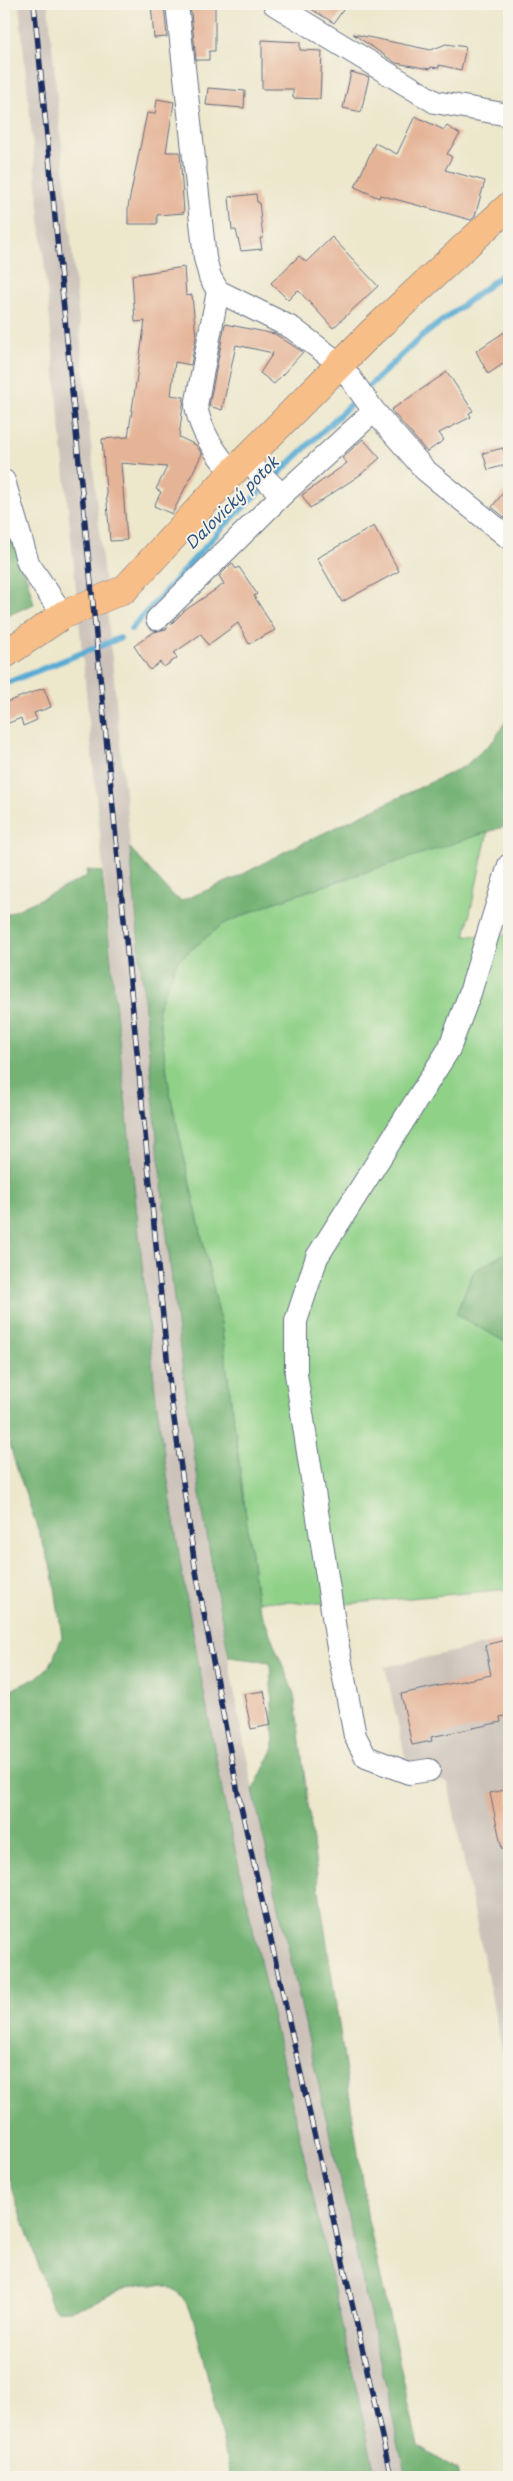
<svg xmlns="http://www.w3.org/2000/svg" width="513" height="2481" viewBox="0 0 513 2481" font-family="'Playpen Sans',sans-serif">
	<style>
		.industrial { fill: #ccc2b9 }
		.green { fill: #90d188; stroke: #568073 }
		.forest { fill: #74b374; stroke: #487169 }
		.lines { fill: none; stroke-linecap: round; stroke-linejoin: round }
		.stream { stroke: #59abd4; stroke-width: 6 }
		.building { fill: #e5b497 }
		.minor-casing { stroke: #646f84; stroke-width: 24 }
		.major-casing { stroke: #646f84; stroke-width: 29 }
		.minor { stroke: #fff; stroke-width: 22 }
		.major { stroke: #f7be88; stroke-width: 28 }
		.rail-casing { stroke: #1b2f5e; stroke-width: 5.5 }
		.rail { stroke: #f7f3e8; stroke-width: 4; stroke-dasharray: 11; stroke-linecap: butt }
		.labels { text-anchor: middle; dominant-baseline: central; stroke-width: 4; stroke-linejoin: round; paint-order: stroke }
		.water-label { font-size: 16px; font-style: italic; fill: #2e5481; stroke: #f7f3e8 }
	</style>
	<rect width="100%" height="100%" fill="#f7f3e8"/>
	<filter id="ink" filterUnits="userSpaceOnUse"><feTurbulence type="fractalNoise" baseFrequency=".02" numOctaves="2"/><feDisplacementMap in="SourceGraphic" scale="10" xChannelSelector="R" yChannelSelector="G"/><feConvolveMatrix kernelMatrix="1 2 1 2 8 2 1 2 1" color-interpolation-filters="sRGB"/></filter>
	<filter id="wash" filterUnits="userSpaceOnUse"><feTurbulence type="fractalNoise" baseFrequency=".0096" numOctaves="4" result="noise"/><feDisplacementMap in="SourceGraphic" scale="20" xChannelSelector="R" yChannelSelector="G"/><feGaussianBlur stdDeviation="1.12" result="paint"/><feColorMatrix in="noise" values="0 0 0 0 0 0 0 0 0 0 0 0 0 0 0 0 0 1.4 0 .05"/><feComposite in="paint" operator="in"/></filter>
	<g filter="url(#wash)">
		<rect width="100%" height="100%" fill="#ede7cc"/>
		<!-- industrial -->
		<path class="industrial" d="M19,4H48L171,1264L186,1396L210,1563L253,1790L406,2477H376L223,1796L181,1568L156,1400L142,1267Z
			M509,1639V2083L448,1783L409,1773L385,1667Z"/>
		<!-- green -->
		<path class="green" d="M488,831L465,936L509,935V1251L474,1271L456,1313L509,1344V1589L345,1604L257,1601L221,1323L170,1094L158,1008L177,961L223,924L275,902Z"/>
		<!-- forest -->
		<path class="forest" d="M4,496L34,604L4,617Z
			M509,715V825L275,902L223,924L177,961L158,1008L170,1094L221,1323L257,1601L294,1694L319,1890L368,2220L418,2446L457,2470L460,2477H406L253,1790L274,1748L270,1662L229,1657C175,1391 156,1118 130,848L171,894L181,901L236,878L286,851L465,766L495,739Z
			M87,870L102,872L156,1400L181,1568L223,1796L376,2477H231C222,2438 213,2398 203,2358C198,2339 195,2312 182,2297C172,2285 155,2282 140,2285C113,2289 83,2314 57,2310L52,2306L4,2164V1689L15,1688L36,1678L50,1666L62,1637L53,1573L14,1460L4,1419V916L86,877Z
			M509,1251V1344L456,1314L474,1271Z"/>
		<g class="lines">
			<!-- stream -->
			<path class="stream" d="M367,388L421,337L509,270
				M131,629L223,527L356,399
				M4,684L120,638"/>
		</g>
		<g id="blocks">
			<!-- building -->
			<path class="building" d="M151,4H164L167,37L154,38Z
				M190,4H215V51H209V60H196Z
				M303,4H347L334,23Z
				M353,34L431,50L446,44L466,47L461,70L439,65V68L431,67L430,69L396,63Z
				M262,40L300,42V50L322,51L320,99L293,98V89H262Z
				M351,72L369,77L361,112L343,108Z
				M208,88L245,91L244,108L206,105Z
				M157,99L174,102L166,152H180L184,213L157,215V224H128V207L147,113L155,114Z
				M415,116L444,130L447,126L460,134L447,154L452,157L445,170L485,181L475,216L471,220L380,195L379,198L355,187L375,143L397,154Z
				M256,194L257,202H259L263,238H260L262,249L241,251L236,230H232L229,197Z
				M332,237L378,286L333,328L298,290L288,300L271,283L299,256L306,262Z
				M184,267L186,296L192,295L196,337L191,365L175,362L171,395L184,397L179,437L196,445L202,454L172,514L154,506L161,492L156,489L167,467L121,463L127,540L110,541L102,439L128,437L145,321L135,322L132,275Z
				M225,324L275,334L303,352L274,384L260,373L273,353L236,345L222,410L209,406Z
				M509,329V360L488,374L476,351Z
				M447,372L473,411L469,413L471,417L439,433L444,440L427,452L391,410Z
				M363,439L380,458L360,475L310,508L302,495L347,463L342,458Z
				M503,448L508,464L488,470L483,453Z
				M509,485V521L492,507Z
				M374,526L399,571L342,602L317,558Z
				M232,563L236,569L239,567L257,594L254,596L275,630L249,644L238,623L208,645L201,634L174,653L177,658L164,667L160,662L150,670L134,646L154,632L166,629L184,611L224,584L219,576Z
				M44,688L51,707L34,713L37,720L23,726L21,718L4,725V703Z
				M509,1639V1715L500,1717L501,1722L431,1737L432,1741L412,1745L401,1694L491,1675L485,1645Z
				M264,1691L271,1725L251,1729L244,1694Z
				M509,1789V1848L502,1849L490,1793Z"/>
		</g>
	</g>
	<g filter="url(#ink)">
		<use href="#blocks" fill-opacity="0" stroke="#646f84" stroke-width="1"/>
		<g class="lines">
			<defs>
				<path id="minor" d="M177,4L205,258L210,277L218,291L196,406C201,433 215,452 232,473
					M274,4L435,102L509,115
					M218,291L292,328L340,364L374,411L425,470L509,538
					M246,460L282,495
					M4,481L28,563L63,615
					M157,619L282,495L374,411
					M429,1770L409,1773L366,1757L355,1736L337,1642L296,1374V1321L317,1257L449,1049L470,993L509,865"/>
				<path id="major" d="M4,655L63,615L125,589L232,473L371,333L509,206"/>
			</defs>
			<!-- minor casing -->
			<use href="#minor" class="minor-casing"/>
			<!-- major casing -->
			<use href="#major" class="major-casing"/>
			<!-- minor -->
			<use href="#minor" class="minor"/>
			<!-- major -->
			<use href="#major" class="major"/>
			<defs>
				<path id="rail" d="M34,4L171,1398L195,1566L238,1793L391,2477"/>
			</defs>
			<!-- rail casing -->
			<use href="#rail" class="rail-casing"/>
			<!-- rail -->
			<use href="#rail" class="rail"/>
		</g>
	</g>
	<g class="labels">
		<!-- water labels -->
		<g class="water-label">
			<text transform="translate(231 502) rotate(-45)">Dalovický potok</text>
		</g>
	</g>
	<!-- margin -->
	<rect width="513" height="2481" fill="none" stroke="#f7f3e8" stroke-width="20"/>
</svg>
